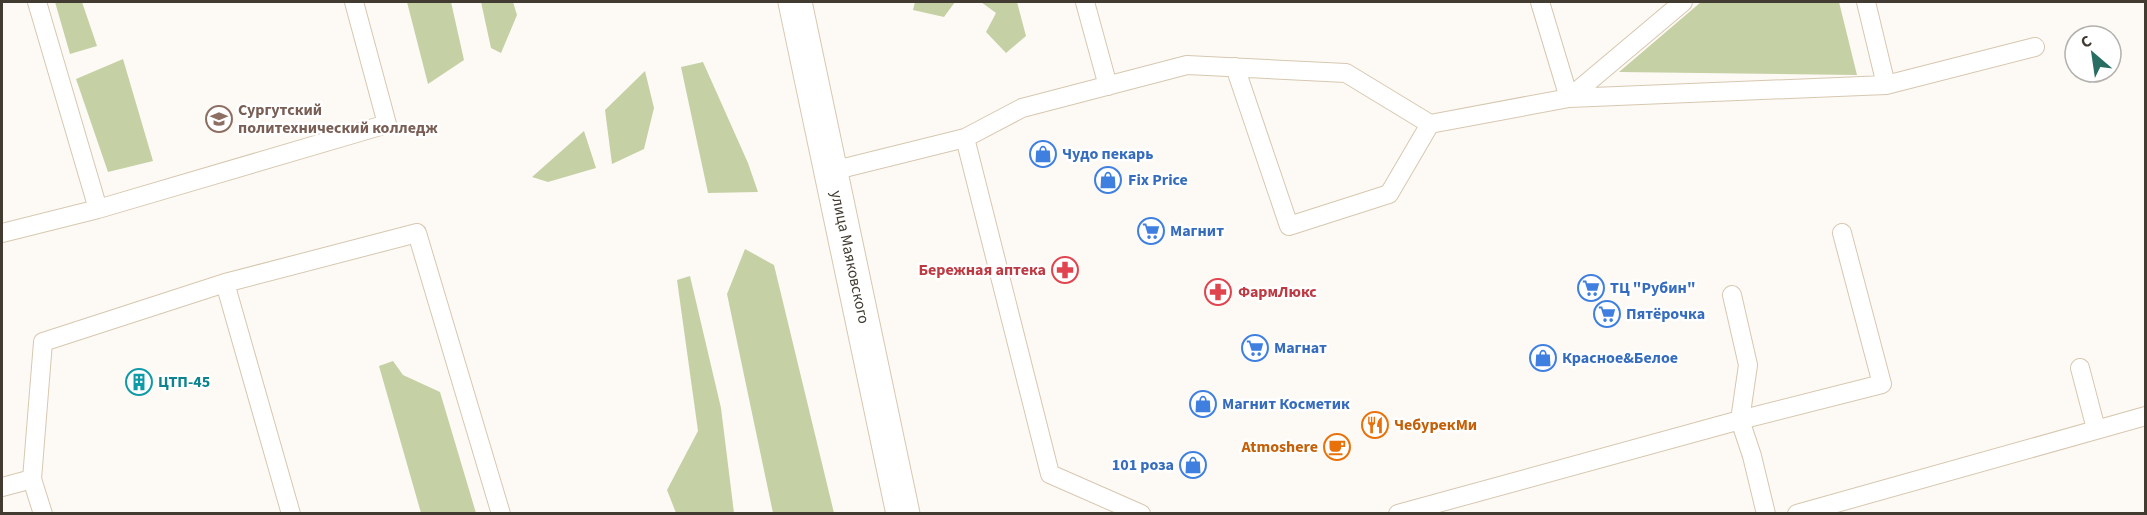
<svg xmlns="http://www.w3.org/2000/svg" width="2147" height="515" viewBox="0 0 2147 515" font-family="'Source Sans 3',sans-serif">
	<style>
		.green { fill: #c6d0a5 }
		.lines { fill: none; stroke-linecap: round; stroke-linejoin: round }
		.lane-casing { stroke: #d7c7b0; stroke-width: 20 }
		.secondary-casing { stroke: #d7c7b0; stroke-width: 35 }
		.lane { stroke: #fff; stroke-width: 18 }
		.secondary { stroke: #fff; stroke-width: 33 }
		.labels { text-anchor: middle; dominant-baseline: central; stroke-width: 5; stroke-linejoin: round; paint-order: stroke }
		.education-label { font-size: 16px; font-weight: bold; fill: #785e54; stroke: #fff; text-anchor: start }
		.shop-label { font-size: 16px; font-weight: bold; fill: #366cbe; stroke: #fff; text-anchor: start }
		.street-label { font-size: 16px; fill: #413b31; stroke: #fff }
		.health-label { font-size: 16px; font-weight: bold; fill: #be3a42; stroke: #fff; text-anchor: end }
		.culture-label { font-size: 16px; font-weight: bold; fill: #0d838f; stroke: #fff; text-anchor: start }
		.food-label { font-size: 16px; font-weight: bold; fill: #c56008; stroke: #fff; text-anchor: start }
	</style>
	<rect width="100%" height="100%" fill="#fdfaf5"/>
	<!-- green -->
	<path class="green" d="M55,2H82L97,46L70,54Z
		M407,2H451L464,60L428,84Z
		M481,2H513L517,15L501,53L491,48Z
		M915,2H955L944,17L913,10Z
		M981,2H1017L1026,36L1006,53L986,32L996,13Z
		M1701,2H1839L1857,75L1619,72Z
		M123,59L153,161L108,172L76,79Z
		M703,62L748,163L758,192L708,193L681,67Z
		M645,71L654,108L644,149L612,164L605,110Z
		M584,131L596,168L548,182L532,177Z
		M745,249L774,265L834,513H773L727,294Z
		M690,276L721,408L734,513H676L667,490L698,431L677,280Z
		M393,361L403,375L440,392L476,513H421L379,366Z"/>
	<g class="lines">
		<defs>
			<path id="lane" d="M37,2L98,209
				M1085,2L1108,86
				M1540,2L1569,98
				M1866,2L1886,85
				M1235,67L1289,226L1389,194L1430,124
				M1569,98L1683,2
				M965,138L1050,474L1141,514
				M832,171L965,138L1022,108L1187,65L1346,73L1430,124L1569,98L1886,85L2035,47
				M2,233L98,209L387,124L354,2
				M225,283L291,514
				M1732,295L1748,365L1740,420L1752,456L1766,514
				M2080,368L2096,429
				M2,487L32,479
				M43,514L32,479L43,342L225,283L417,233L501,514
				M1398,514L1740,420L1882,384L1842,233
				M1797,514L2146,416"/>
			<path id="secondary" d="M795,2L903,514"/>
		</defs>
		<!-- lane casing -->
		<use href="#lane" class="lane-casing"/>
		<!-- secondary casing -->
		<use href="#secondary" class="secondary-casing"/>
		<!-- lane -->
		<use href="#lane" class="lane"/>
		<!-- secondary -->
		<use href="#secondary" class="secondary"/>
	</g>
	<!-- icons -->
	<defs>
		<symbol id="university-ring" viewBox="-11 -11 22 22"><circle r="9.5" fill="#fff" stroke="#8d6e63" stroke-width="1.5"/><path d="M0-5L7-2L0 1L-7-2ZM-4 1L0 2.5L4 1V4Q0 6-4 4Z" fill="#8d6e63"/></symbol>
		<symbol id="shop-ring" viewBox="-11 -11 22 22"><circle r="9.5" fill="#fff" stroke="#3f7fe0" stroke-width="1.5"/><path d="M-5-2.5h2.3a2.7 3.5 0 0 1 5.4 0H5L5.5 6h-11ZM-1.5-2.5h3a1.5 2.3 0 0 0-3 0Z" fill="#3f7fe0"/></symbol>
		<symbol id="supermarket-ring" viewBox="-11 -11 22 22"><circle r="9.5" fill="#fff" stroke="#3f7fe0" stroke-width="1.5"/><path d="M-6-5.5h2.5l.6 2H6L4.5 2H-2.5L-4.4-4H-6ZM-1.5 3.2a1.3 1.3 0 1 0 .1 0ZM3 3.2a1.3 1.3 0 1 0 .1 0Z" fill="#3f7fe0"/></symbol>
		<symbol id="pharmacy-ring" viewBox="-11 -11 22 22"><circle r="9.5" fill="#fff" stroke="#e0444e" stroke-width="1.5"/><path d="M-2-6h4v4h4v4h-4v4h-4v-4h-4v-4h4Z" fill="#e0444e"/></symbol>
		<symbol id="building-ring" viewBox="-11 -11 22 22"><circle r="9.5" fill="#fff" stroke="#0f9aa8" stroke-width="1.5"/><path d="M-4-6H4V6H1V3H-1V6H-4ZM-2.5-4.3h1.7v1.8h-1.7ZM.8-4.3h1.7v1.8H.8ZM-2.5-1h1.7V.8h-1.7ZM.8-1h1.7V.8H.8Z" fill="#0f9aa8"/></symbol>
		<symbol id="restaurant-ring" viewBox="-11 -11 22 22"><circle r="9.5" fill="#fff" stroke="#e8710a" stroke-width="1.5"/><path d="M-5-6h1v4h1v-4h1v4h1v-4h1v5L-1.5 .5V6h-2V.5L-5-1ZM5-6V6H3V1.5H1.5Q1.5-4 5-6Z" fill="#e8710a"/></symbol>
		<symbol id="cafe-ring" viewBox="-11 -11 22 22"><circle r="9.5" fill="#fff" stroke="#e8710a" stroke-width="1.5"/><path d="M-5.5-4.5H6V0H3Q3 3.5 0 3.5H-2.5Q-5.5 3.5-5.5 0ZM3-3.2v2h1.7v-2ZM-6 4.5H4V6H-6Z" fill="#e8710a"/></symbol>
	</defs>
	<g fill-rule="evenodd">
		<use href="#university-ring" x="204" y="104" width="30" height="30"/>
		<use href="#shop-ring" x="1028" y="139" width="30" height="30"/>
		<use href="#shop-ring" x="1093" y="165" width="30" height="30"/>
		<use href="#supermarket-ring" x="1136" y="216" width="30" height="30"/>
		<use href="#pharmacy-ring" x="1050" y="255" width="30" height="30"/>
		<use href="#supermarket-ring" x="1576" y="273" width="30" height="30"/>
		<use href="#pharmacy-ring" x="1203" y="277" width="30" height="30"/>
		<use href="#supermarket-ring" x="1592" y="299" width="30" height="30"/>
		<use href="#supermarket-ring" x="1240" y="333" width="30" height="30"/>
		<use href="#shop-ring" x="1528" y="343" width="30" height="30"/>
		<use href="#building-ring" x="124" y="367" width="30" height="30"/>
		<use href="#shop-ring" x="1188" y="389" width="30" height="30"/>
		<use href="#restaurant-ring" x="1360" y="410" width="30" height="30"/>
		<use href="#cafe-ring" x="1322" y="432" width="30" height="30"/>
		<use href="#shop-ring" x="1178" y="450" width="30" height="30"/>
	</g>
	<g class="labels">
		<!-- education labels -->
		<g class="education-label">
			<text x="238" y="110">Сургутский<tspan x="238" dy="18">политехнический колледж</tspan></text>
		</g>
		<!-- shop labels -->
		<g class="shop-label">
			<text x="1062" y="154">Чудо пекарь</text>
			<text x="1128" y="180">Fix Price</text>
			<text x="1170" y="231">Магнит</text>
			<text x="1610" y="288">ТЦ "Рубин"</text>
			<text x="1626" y="314">Пятёрочка</text>
			<text x="1274" y="348">Магнат</text>
			<text x="1562" y="358">Красное&amp;Белое</text>
			<text x="1222" y="404">Магнит Косметик</text>
			<text x="1174" y="465" text-anchor="end">101 роза</text>
		</g>
		<!-- street labels -->
		<g class="street-label">
			<text transform="translate(850 257) rotate(78)">улица Маяковского</text>
		</g>
		<!-- health labels -->
		<g class="health-label">
			<text x="1046" y="270">Бережная аптека</text>
			<text x="1238" y="292" text-anchor="start">ФармЛюкс</text>
		</g>
		<!-- culture labels -->
		<g class="culture-label">
			<text x="158" y="382">ЦТП-45</text>
		</g>
		<!-- food labels -->
		<g class="food-label">
			<text x="1394" y="425">ЧебурекМи</text>
			<text x="1318" y="447" text-anchor="end">Atmoshere</text>
		</g>
	</g>
	<!-- border -->
	<rect width="2147" height="515" fill="none" stroke="#413b31" stroke-width="6"/>
	<!-- north arrow -->
	<g transform="translate(2093 54) rotate(331)"><circle r="28" fill="#ffffff" stroke="#b3b1ad" stroke-width="1.5"/>
	<path d="M0-4.5L10 22L0 15L-10 22Z" fill="#276d61"/>
	<text y="-9" font-size="16" font-weight="bold" text-anchor="middle" fill="#413b31">С</text>
	</g>
</svg>
